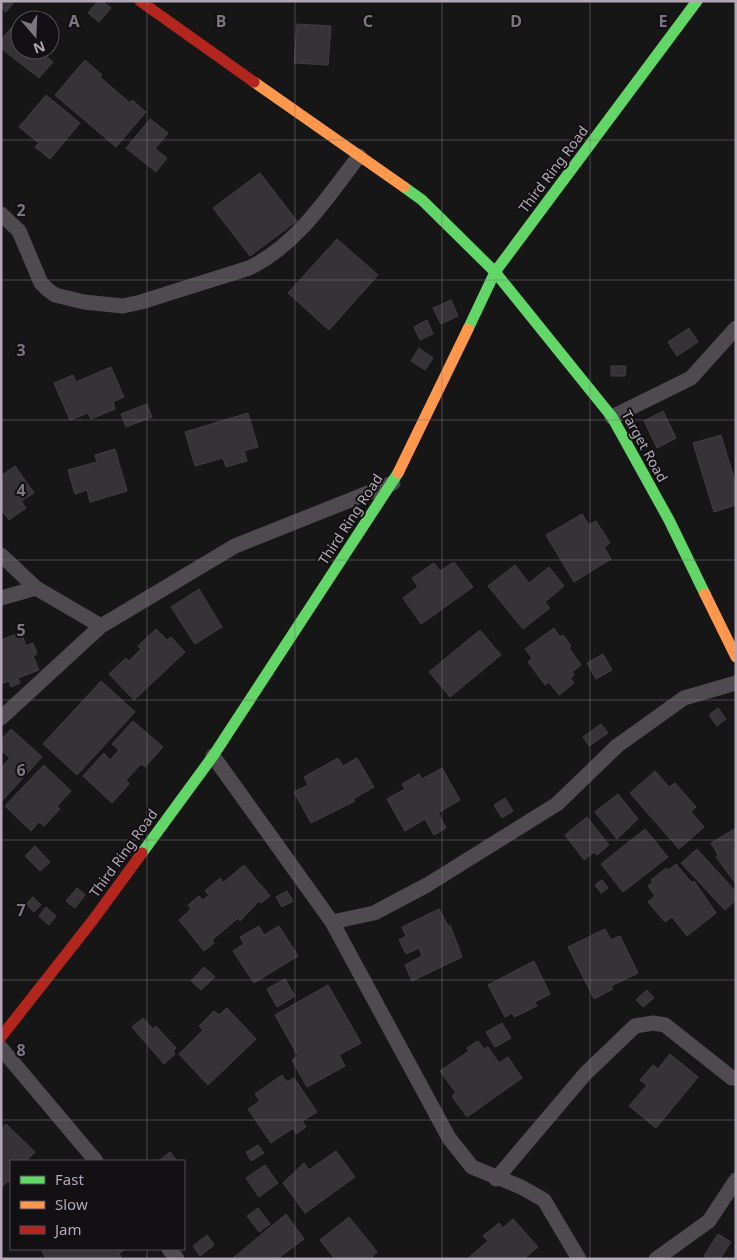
<svg xmlns="http://www.w3.org/2000/svg" width="737" height="1260" viewBox="0 0 737 1260" font-family="'Noto Sans',sans-serif">
	<style>
		.building { fill: #353335; stroke: #413e42 }
		.lines { fill: none; stroke-linecap: round; stroke-linejoin: round }
		.street { stroke: #4e4a4f; stroke-width: 15 }
		.fast { stroke: #63d668; stroke-width: 11 }
		.slow { stroke: #ff974d; stroke-width: 11 }
		.jam { stroke: #b3261e; stroke-width: 11 }
		.grid { fill: none; stroke: #7b757f; stroke-width: 1; stroke-opacity: 0.55 }
		.labels { text-anchor: middle; dominant-baseline: central; stroke-width: 4; stroke-linejoin: round; paint-order: stroke }
		.street-label { font-size: 14px; fill: #b2a8b7; stroke: #121012 }
		.grid-label { font-size: 16px; text-anchor: middle; font-weight: bold; fill: #7b757f; stroke: #121012; stroke-width: 4; stroke-linejoin: round; paint-order: stroke }
	</style>
	<rect width="100%" height="100%" fill="#161616"/>
	<!-- building -->
	<path class="building" d="M1,1H15L6,12L1,8Z
		M98,1H102L111,8L99,22L88,13Z
		M297,24L331,26L328,65L294,63Z
		M11,28L20,35V50H38L53,62L39,78L1,48V40Z
		M85,60L102,75L100,77L130,103L132,100L146,112L116,147L55,95Z
		M46,95L80,123L50,159L35,147L39,143L19,127Z
		M150,119L168,133L155,149L167,158L156,172L126,148Z
		M260,173L297,221L250,256L213,208Z
		M337,239L378,275L329,330L288,293Z
		M451,300L458,316L441,324L433,308Z
		M427,320L433,334L420,340L414,327Z
		M689,328L698,342L677,356L668,342Z
		M419,348L433,358L425,370L411,361Z
		M611,366H626L625,376H611Z
		M111,367L124,397L113,402L115,409L91,419L88,413L70,420L54,383L73,375L76,382Z
		M147,404L152,417L126,427L121,414Z
		M663,411L676,438L657,448L644,421Z
		M248,413L258,447L244,451L247,461L226,467L223,458L195,466L185,432Z
		M721,435L736,485V505L714,512L693,443Z
		M115,449L127,491L90,502L87,490L75,494L68,470L97,462L95,455Z
		M15,466L34,493L21,501L26,508L9,520L1,509V476Z
		M582,514L589,525L596,521L610,543L604,547L611,559L574,582L546,535Z
		M454,562L473,587L421,624L403,598L418,587L412,578L434,563L440,571Z
		M515,565L529,583L549,567L564,586L545,602L550,608L523,629L488,586Z
		M199,589L222,627L195,644L171,607Z
		M554,628L560,637L563,635L571,646L569,648L581,665L572,672L574,675L570,678L574,683L559,695L549,682L545,685L528,662L532,658L525,649Z
		M156,629L167,640L171,637L185,652L134,700L109,674L126,658L129,661L141,649L138,646Z
		M480,630L501,655L450,697L429,672Z
		M21,632L26,646L33,643L37,654L33,656L39,670L18,678L20,683L11,687L9,681L1,684V640Z
		M603,654L612,670L596,679L587,663Z
		M101,681L135,712L77,775L43,744Z
		M718,708L726,719L717,726L709,715Z
		M133,721L163,747L145,767L141,764L126,780L129,784L112,803L83,776L104,753L110,760L119,750L112,744Z
		M601,724L608,733L589,746L583,737Z
		M11,729L42,757L1,802V768L10,758L1,750V740Z
		M338,758L343,766L357,758L374,787L353,799L355,801L311,823L294,792L308,785L304,777Z
		M44,765L71,791L57,806L60,809L44,826L39,822L31,831L5,806Z
		M442,768L460,800L438,813L446,828L434,835L425,819L405,831L387,799L405,789L402,784L419,774L422,779Z
		M655,771L669,787L675,783L696,807L691,812L704,827L679,849L630,793Z
		M618,794L638,819L617,839L595,812Z
		M505,798L513,811L502,818L494,805Z
		M587,817L609,845L597,855L594,852L584,860L565,835Z
		M736,828V884L716,857L718,855L711,843Z
		M645,829L668,857L623,892L601,864Z
		M35,846L50,862L40,871L25,856Z
		M697,849L736,892V900L725,910L681,863Z
		M676,864L692,883L694,881L716,913L687,936L672,917L665,922L648,902L655,896L648,886L653,882L651,880L666,868L668,870Z
		M244,865L270,896L261,903L259,901L240,921L238,918L212,940L214,943L204,951L179,920L191,909L188,905L199,896L203,900L209,895L205,891L220,878L223,883Z
		M602,880L608,888L601,893L595,885Z
		M77,888L85,895L75,908L66,901Z
		M287,891L293,901L282,907L276,897Z
		M33,897L41,905L34,912L26,904Z
		M46,907L56,916L49,925L39,916Z
		M439,909L448,926L450,925L462,957L412,981L405,965L422,956L419,948L406,954L399,940L406,936L402,927Z
		M259,926L264,935L279,926L298,956L254,983L233,951L244,944L240,937Z
		M605,929L611,940L620,936L638,973L611,986L613,989L594,999L568,947Z
		M534,961L550,994L535,1002L537,1006L514,1017L512,1013L505,1017L488,985Z
		M204,967L215,977L201,990L191,981Z
		M285,979L295,996L277,1007L267,989Z
		M328,985L361,1043L339,1055L345,1066L307,1087L292,1060L298,1056L275,1015Z
		M647,990L654,998L643,1007L636,1000Z
		M227,1008L256,1039L208,1085L179,1054L203,1030L199,1026L214,1011L219,1015Z
		M143,1018L153,1029L156,1026L176,1048L173,1051L175,1054L164,1064L132,1027Z
		M502,1023L511,1038L495,1047L486,1032Z
		M478,1041L484,1049L488,1047L499,1063L508,1057L522,1078L467,1117L452,1096L456,1093L440,1071L469,1051L467,1048Z
		M670,1054L698,1077L656,1128L629,1106L647,1085L640,1080L653,1065L658,1069Z
		M282,1075L287,1082L294,1078L317,1112L302,1121L306,1127L296,1134L293,1128L271,1143L248,1109L260,1101L255,1094Z
		M6,1124L35,1152L26,1161H11V1184L8,1181L1,1188V1130Z
		M258,1145L264,1153L251,1161L246,1152Z
		M336,1151L355,1177L305,1213L283,1183L304,1163L309,1170Z
		M170,1152L177,1161H159Z
		M265,1165L278,1183L259,1197L246,1178Z
		M258,1208L270,1224L259,1232L247,1216Z
		M286,1214L304,1239L277,1259H232Z
		M349,1217L377,1252L372,1256L374,1259H335L320,1240Z
		M513,1219L538,1247L524,1259H467L488,1241L483,1236L499,1223L503,1228Z
		M718,1234L731,1242L720,1259H709L704,1256Z
		M207,1235L214,1245L200,1256L193,1246Z
		M46,1249H123L124,1250L119,1254L123,1259H47L42,1252Z"/>
	<g class="lines">
		<!-- street -->
		<path class="street" d="M1,214L19,231L41,283L47,289L55,295L84,302L123,306L141,302L249,268C297,245 327,198 359,156
			M612,417L691,378L736,328
			M1,555L36,588L101,626L235,546L393,483
			M1,598L36,588
			M1,718L101,626
			M213,756L332,922L449,1138L472,1167L521,1187L544,1200L579,1259
			M332,922L374,913L427,885L557,804L617,746L684,698L736,683
			M1,1048L96,1161
			M496,1179L585,1074L635,1026L653,1023L665,1025L732,1078H736
			M169,1249L177,1259
			M656,1259L709,1221L736,1180"/>
		<!-- fast -->
		<path class="fast" d="M404,187L422,200L495,272L612,417L669,520L705,594
			M468,329L495,272L697,1
			M142,853L213,756L398,473"/>
		<!-- slow -->
		<path class="slow" d="M254,82L404,187
			M398,473L468,329
			M705,594L736,657"/>
		<!-- jam -->
		<path class="jam" d="M140,1L254,82
			M1,1037L93,920L142,853"/>
	</g>
	<!-- grid -->
	<path class="grid" d="M147,1V1161M295,1V1259M442,1V1259M590,1V1259M1,140H736M1,280H736M1,420H736M1,560H736M1,700H736M1,840H736M1,980H736M1,1120H736M147,1249V1259"/>
	<g class="labels">
		<!-- street labels -->
		<g class="street-label">
			<text transform="translate(553 169) rotate(-53)">Third Ring Road</text>
			<text transform="translate(645 446) rotate(61)">Target Road</text>
			<text transform="translate(350 519) rotate(-57)">Third Ring Road</text>
			<text transform="translate(123 853) rotate(-54)">Third Ring Road</text>
		</g>
	</g>
	<g class="grid-label">
		<text x="74" y="27">A</text>
		<text x="221" y="27">B</text>
		<text x="368" y="27">C</text>
		<text x="516" y="27">D</text>
		<text x="663" y="27">E</text>
		<text x="21" y="216">2</text>
		<text x="21" y="356">3</text>
		<text x="21" y="496">4</text>
		<text x="21" y="636">5</text>
		<text x="21" y="776">6</text>
		<text x="21" y="916">7</text>
		<text x="21" y="1056">8</text>
	</g>
	<!-- border -->
	<rect width="737" height="1260" fill="none" stroke="#b2a8b7" stroke-width="5"/>
	<!-- legend -->
	<rect x="10" y="1160" width="175" height="90" fill="#121012" stroke="#524d54"/>
	<rect x="20" y="1176" width="25" height="8" fill="#63d668" stroke="#524d54"/>
	<text x="55" y="1185" font-size="15" fill="#b2a8b7">Fast</text>
	<rect x="20" y="1201" width="25" height="8" fill="#ff974d" stroke="#524d54"/>
	<text x="55" y="1210" font-size="15" fill="#b2a8b7">Slow</text>
	<rect x="20" y="1226" width="25" height="8" fill="#b3261e" stroke="#524d54"/>
	<text x="55" y="1235" font-size="15" fill="#b2a8b7">Jam</text>
	<!-- north arrow -->
	<g transform="translate(35 35) rotate(161)"><circle r="24" fill="#121012" stroke="#524d54"/>
	<path d="M0-4L9 19L0 12L-9 19Z" fill="#7b757f"/>
	<text y="-8" font-size="14" font-weight="bold" text-anchor="middle" fill="#b2a8b7">N</text>
	</g>
</svg>
